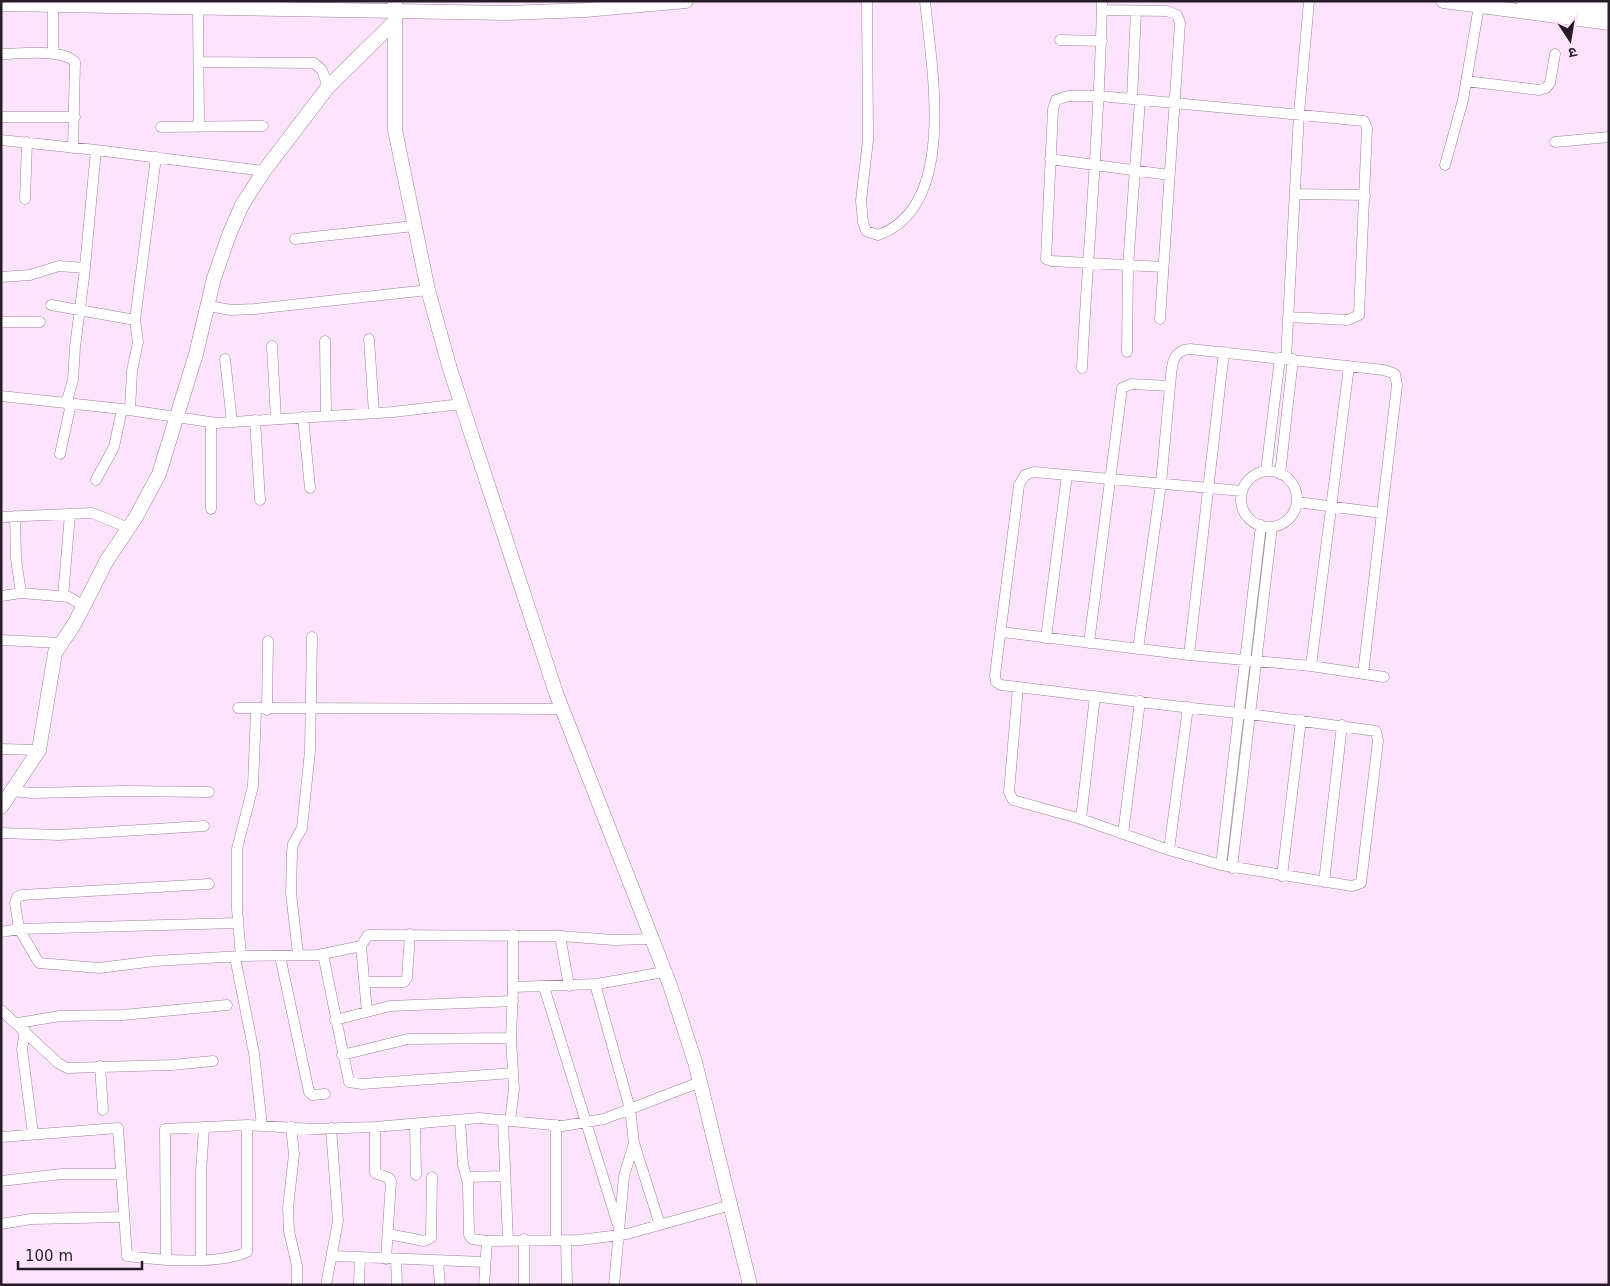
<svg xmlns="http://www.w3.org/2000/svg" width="1610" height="1286" viewBox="0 0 1610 1286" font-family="'DejaVu Sans','Noto Sans Devanagari',sans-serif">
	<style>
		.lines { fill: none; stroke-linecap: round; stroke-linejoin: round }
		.street-casing { stroke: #9a8299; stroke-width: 11 }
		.secondary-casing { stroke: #9a8299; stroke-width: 15 }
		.highway-casing { stroke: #9a8299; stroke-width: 20 }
		.street { stroke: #fff; stroke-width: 10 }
		.secondary { stroke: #fff; stroke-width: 14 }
		.highway { stroke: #fff; stroke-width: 19 }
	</style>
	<rect width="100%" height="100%" fill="#fee3fd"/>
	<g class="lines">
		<defs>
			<path id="street" d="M867,1L868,140L861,201L863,222L866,231L878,235C959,207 931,65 925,1
				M198,8L199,127
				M1102,10L1167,11L1177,15L1180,23L1160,319
				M1060,40L1102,41
				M1,54C19,54 63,48 75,62L73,148
				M53,54V5
				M199,62L314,63L322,70L328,87
				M1466,81L1539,90L1546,88L1550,83L1555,54
				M1132,99L1136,11
				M1,117H75
				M161,127L263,126
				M1,140L96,150L264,171
				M1555,142L1609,137
				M1050,159L1169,175
				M1445,165L1463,100L1479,6
				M1295,194L1365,195
				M25,199L27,142
				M295,239L414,226
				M1163,267L1052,261L1046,259L1053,109L1056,100L1068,96H1100L1364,121L1367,128L1359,315L1348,320L1288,317
				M1,277L30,275L59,266L85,268
				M51,305L135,320L138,342L132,371L130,410
				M208,306L231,310L254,309L428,290
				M135,320L156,157
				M1,322H40
				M369,339L374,413
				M325,341L326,416
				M272,346L276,419
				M1127,352L1128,266L1140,100
				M225,359L232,422
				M1286,359L1299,114L1309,1
				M1082,368C1088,245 1100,124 1102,1
				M1,396L122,409L217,423L393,412L461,404
				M66,404L73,380L75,347L84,277L96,150
				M303,417L310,488
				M255,420L260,500
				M60,454L71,404
				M1266,471L1280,358
				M1241 499a28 28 0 1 1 56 0a28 28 0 1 1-56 0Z
				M1280,474L1293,359
				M96,480L114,447L122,409
				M1297,502L1381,513
				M211,509V422
				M1,517L92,513L129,528
				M21,593L69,597L83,606
				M1,596L21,593L16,559L15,516
				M63,596L70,514
				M1002,632L1189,655L1311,666L1384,677
				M1046,638L1067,475
				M1,640L62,643
				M1089,643L1122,388L1131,384L1170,386C1172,369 1170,350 1190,349L1384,370L1395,374L1397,385L1363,674
				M1138,649L1161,483L1170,386
				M1189,655L1224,352
				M1311,666L1349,366
				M1018,687L1009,792L1013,800L1081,819L1169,850L1221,865L1352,886L1361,883L1378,741L1376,731L1250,714C1172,707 1095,696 1018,687L1001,685L996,682L995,675L1019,485L1025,475L1034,472L1242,491
				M238,708L562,709
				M267,710L268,641
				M1,749L39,750
				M12,791L32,793L125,791L209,792
				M1081,819L1095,696
				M1,833L59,835L204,826
				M1123,834L1140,701
				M1169,850L1188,707
				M1221,865L1261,525
				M1232,868L1272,527
				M1282,876L1301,720
				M1324,882L1342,725
				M209,884L22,895L17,897L15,903L19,929L238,923
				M1,932L19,929L39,963L99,968L155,961L241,956L318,955L361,946L368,935L560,936L614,940L651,939
				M560,936L569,986
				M361,946L367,1012
				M298,954L291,893L292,852L293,844L302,828L310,751L312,637
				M323,954L349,1082L362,1084L513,1073
				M241,956L237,909V849L253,786L256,710
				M280,956L309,1092L312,1095L325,1094
				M235,957L254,1053L262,1126
				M365,982H404L407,978L410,934
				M595,984L630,1109L634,1143L624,1176L614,1285
				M513,987V935
				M544,987L617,1222
				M1,1010L58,1063L67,1068L172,1065L213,1061
				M335,1020L390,1006L513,1001
				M18,1023L60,1016L123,1015L227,1005
				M25,1030L22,1049L33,1134
				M342,1055L408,1039L511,1038
				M100,1066L103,1110
				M460,1120L463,1165L468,1183L469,1235L472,1239L487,1241
				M503,1120L508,1240
				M510,1121L514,1089L511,1038L513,987L597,984L664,972
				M415,1124L416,1175
				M556,1125V1239
				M291,1127L294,1154L288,1208L289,1231L297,1266V1285
				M375,1127V1173L389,1178L391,1181L386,1259
				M1,1137L118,1128L127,1256C159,1260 217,1265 247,1252V1125
				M634,1143L660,1225
				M467,1177L505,1176
				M1,1181L62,1174H121
				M1,1224L31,1219L124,1217
				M388,1234L424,1241L431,1238L432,1177
				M566,1240L567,1285
				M333,1256L484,1262
				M201,1259V1172L204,1127
				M396,1259L397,1285
				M166,1260L165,1129L247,1125L314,1129L375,1127L479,1118L563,1126L604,1119L700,1082
				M438,1261L440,1285
				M326,1285L338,1221L331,1128
				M359,1285L360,1258
				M484,1285L487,1241L580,1240L627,1234L731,1205
				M524,1285V1239"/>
			<path id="secondary" d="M395,1V130L428,290L450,369L556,693L670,985L695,1062L750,1285
				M1443,1L1609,23
				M1,4L506,13L585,10L686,1
				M1,807L39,750L55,653L75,623L107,560L136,517L159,474L196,354L214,278L229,235L242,205L264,171L328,87L393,23"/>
			<path id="highway" d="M1526,1L1609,11"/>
		</defs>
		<!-- street casing -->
		<use href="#street" class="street-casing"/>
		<!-- secondary casing -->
		<use href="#secondary" class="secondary-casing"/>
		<!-- highway casing -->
		<use href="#highway" class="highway-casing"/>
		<!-- street -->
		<use href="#street" class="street"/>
		<!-- secondary -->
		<use href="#secondary" class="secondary"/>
		<!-- highway -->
		<use href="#highway" class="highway"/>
	</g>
	<!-- border -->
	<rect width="1610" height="1286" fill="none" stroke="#271d27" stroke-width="5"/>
	<!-- north arrow -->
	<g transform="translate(1570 40) rotate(168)" stroke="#fee3fd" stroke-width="4" paint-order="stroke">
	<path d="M0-4L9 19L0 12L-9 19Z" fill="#271d27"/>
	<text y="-8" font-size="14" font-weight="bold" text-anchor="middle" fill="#271d27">उ</text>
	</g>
	<!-- scale -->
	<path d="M18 1261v8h124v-8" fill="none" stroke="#271d27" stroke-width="2.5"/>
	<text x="25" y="1261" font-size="15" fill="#271d27" stroke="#fee3fd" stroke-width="4" paint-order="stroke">100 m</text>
</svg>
